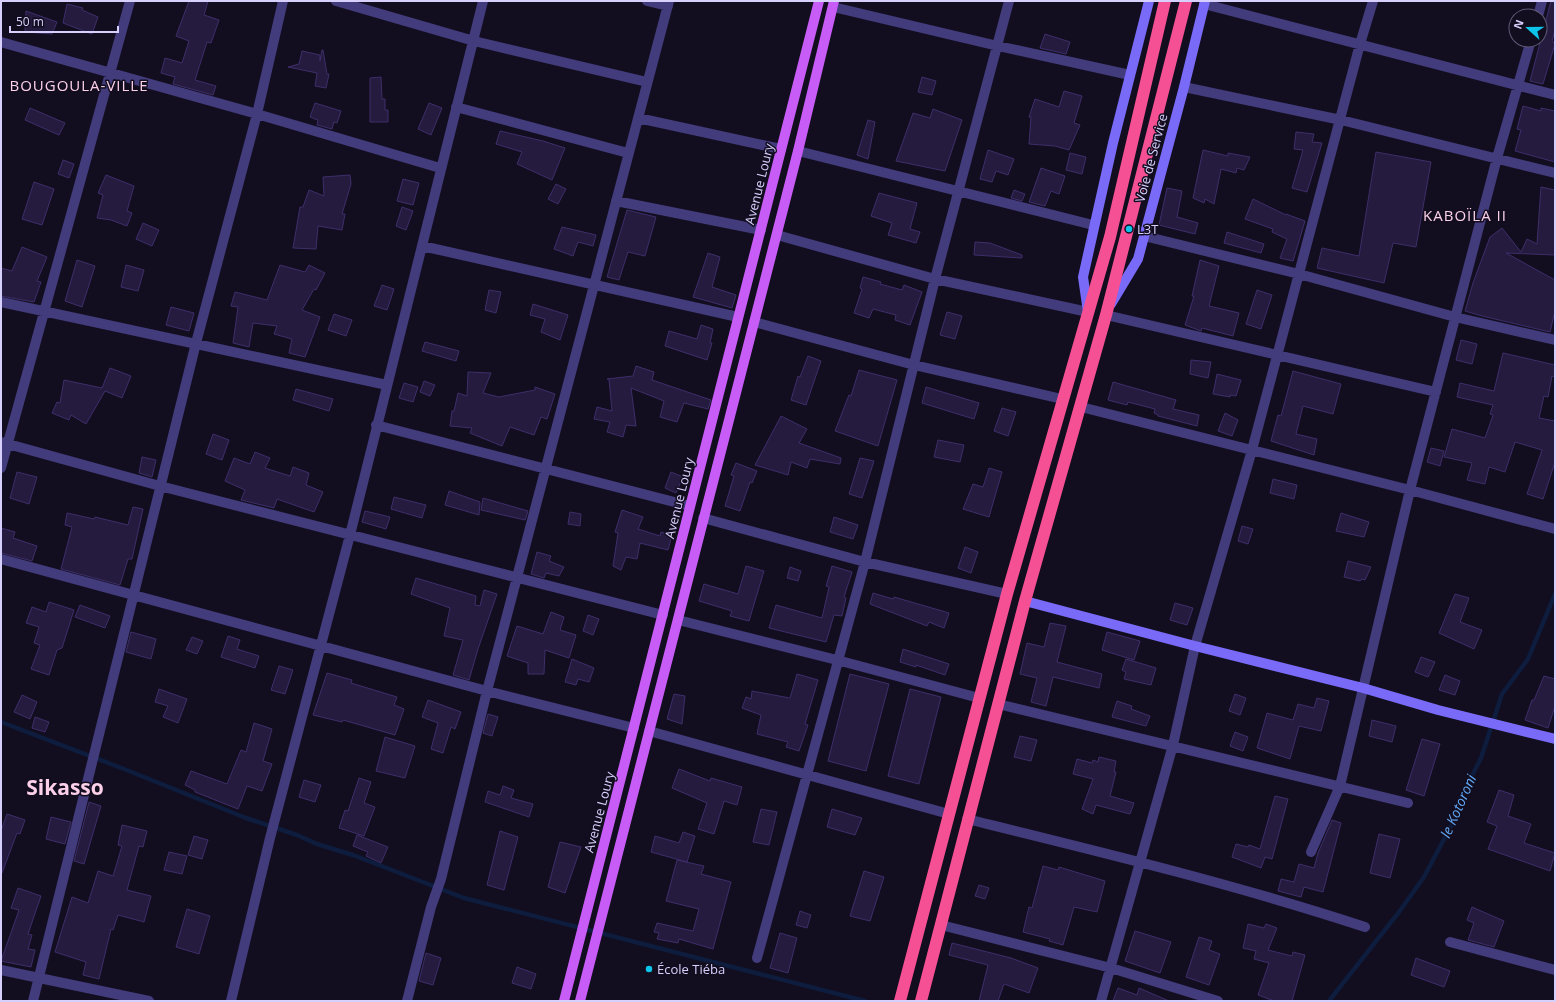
<svg xmlns="http://www.w3.org/2000/svg" width="1556" height="1002" viewBox="0 0 1556 1002" font-family="'Open Sans',sans-serif">
	<style>
		.lines { fill: none; stroke-linecap: round; stroke-linejoin: round }
		.stream { stroke: #0e1c3e; stroke-width: 4.5 }
		.building { fill: #251b3f; stroke: #3e2e6a }
		.street { stroke: #423b7c; stroke-width: 10 }
		.secondary { stroke: #796bf7; stroke-width: 10 }
		.primary { stroke: #c85cf6; stroke-width: 10 }
		.highway { stroke: #f65094; stroke-width: 12 }
		.poi-dot { fill: #0dc4ea; stroke: #120e1f; stroke-width: 1.5 }
		.labels { text-anchor: middle; dominant-baseline: central; stroke-width: 3; stroke-linejoin: round; paint-order: stroke }
		.street-label { font-size: 13px; fill: #d7cffc; stroke: #120e1f }
		.poi-label { font-size: 13px; fill: #d7cffc; stroke: #120e1f; text-anchor: start }
		.water-label { font-size: 14px; font-style: italic; fill: #62a7f6; stroke: #120e1f }
		.quarter-label { font-size: 15px; letter-spacing: 1px; fill: #fcd0e9; stroke: #120e1f }
		.town-label { font-size: 21px; font-weight: bold; fill: #fcd0e9; stroke: #120e1f }
	</style>
	<rect width="100%" height="100%" fill="#120e1f"/>
	<g class="lines">
		<!-- stream -->
		<path class="stream" d="M1,722L124,769L246,818L297,835L317,844L353,855L464,898L865,1001
			M1329,1001L1399,912L1424,877L1452,824L1459,801L1481,758L1502,694L1528,659L1555,594"/>
	</g>
	<!-- building -->
	<path class="building" d="M189,1H208L204,15L219,20L211,43L207,42L195,80L216,86L213,95L173,84L175,77L161,73L165,58L182,63L189,41L176,36Z
		M1551,1H1555V30L1552,41L1555,44L1543,84L1530,81Z
		M67,4L83,8L82,10L98,17L92,34L63,23Z
		M26,11L57,22L52,34L25,32Z
		M1045,34L1070,42L1066,54L1040,48Z
		M322,50H323L327,74H329L326,88L315,86L317,73L288,67L299,64L302,51L320,55V61Z
		M381,77L382,99H385V110H388V122H370V78Z
		M922,77L936,81L932,95L918,92Z
		M1064,91L1082,96L1074,123L1080,125L1069,150L1055,146L1029,144L1031,117H1029L1035,99L1059,107Z
		M315,103L341,111L337,123L334,122L332,129L317,125L318,120L310,117Z
		M429,103L442,108L431,135L418,129Z
		M1523,106L1541,111V108L1555,111V162L1515,151L1521,130L1517,129Z
		M30,108L65,123L59,135L25,120Z
		M933,109L962,120L945,171L896,161L913,113L930,118Z
		M868,120L875,122L868,159L857,155Z
		M500,131L543,141L565,148L552,180L517,164L522,152L496,144Z
		M1296,132L1314,134L1312,142L1322,143L1307,192L1292,188L1303,150L1294,149Z
		M988,150L1014,159L1008,175L996,171L992,182L980,179Z
		M1203,150L1228,156V153L1250,157L1244,170L1237,168L1236,173L1221,169L1214,204L1205,199L1204,203L1193,198Z
		M1376,152L1431,162L1416,247L1393,243L1384,283L1317,268L1322,248L1359,256Z
		M1070,153L1086,157L1082,174L1066,170Z
		M63,160L74,164L69,178L58,174Z
		M1041,168L1065,176L1059,194L1051,191L1045,206L1029,202Z
		M106,175L134,186L127,211L132,213L127,226L111,220L97,218L103,195L98,193Z
		M350,175L351,184L342,214H345L342,230L318,226L316,249L293,248L300,207H303L309,190L324,196L323,177Z
		M403,179L419,183L413,205L397,201Z
		M34,182L54,189L42,225L22,219Z
		M556,184L566,189L558,204L548,199Z
		M1541,187L1555,190V255L1506,253L1555,280V311L1550,332L1482,316L1465,311L1473,283L1490,237L1502,228L1521,252L1527,239L1537,244Z
		M1167,188L1182,191L1177,217L1198,223L1195,234L1159,225Z
		M1014,190L1025,194L1022,201L1011,198Z
		M879,193L917,203L910,229L920,232L916,243L888,235L892,223L871,216Z
		M1253,199L1286,215V214L1305,221L1293,261L1280,258L1287,239L1272,232L1273,229L1245,219Z
		M402,207L413,211L406,230L396,226Z
		M627,210L656,217L645,256L628,252L619,280L607,277Z
		M143,223L159,230L152,246L136,239Z
		M562,227L596,235L593,246L578,242L573,256L554,249Z
		M1227,232L1264,244L1261,253L1224,243Z
		M975,242L990,243L1022,255V258L974,255Z
		M22,247L47,257L37,281L41,282L34,302L1,296V268L12,271Z
		M708,253L720,257L712,287L736,295L732,308L693,297Z
		M77,260L95,266L82,307L65,301Z
		M1200,260L1219,266L1209,306L1239,313L1233,336L1202,328L1201,331L1185,325L1194,296H1192Z
		M126,265L144,270L138,291L121,287Z
		M280,265L305,272L309,265L325,273L316,290L314,289L302,310L320,317L305,357L289,353L292,339L274,334L277,326L253,323L249,347L233,343L238,307L231,306L235,292L267,300Z
		M863,277L881,282L880,284L902,290L904,285L922,292L910,325L895,320L896,315L873,309L869,318L854,313L862,289L860,288Z
		M382,285L394,289L387,310L374,306Z
		M489,290L501,292L496,313L485,310Z
		M1257,290L1272,295L1261,329L1246,324Z
		M533,304L568,315L560,340L541,332L545,319L530,315Z
		M171,307L194,313L189,331L166,325Z
		M947,312L962,316L955,339L940,335Z
		M334,314L352,320L346,336L328,330Z
		M701,325L713,329L710,343H712L707,360L665,346L669,331L697,339Z
		M1461,340L1477,344L1472,364L1456,360Z
		M425,342L459,351L456,361L422,351Z
		M1503,353L1555,365V377L1552,376L1548,397L1544,396L1539,418L1555,421V462L1543,499L1527,494L1542,450L1515,442L1505,472L1489,467L1485,484L1467,480L1472,463L1444,457L1452,429L1485,438L1493,415L1490,414L1493,405L1457,397L1460,383L1494,391Z
		M808,356L821,361L806,405L791,400L798,376L800,377Z
		M1191,360L1211,362L1208,378L1190,374Z
		M636,366L654,372L652,380L711,400L708,409L684,403L677,422L660,417L664,401L631,388L636,426L626,425L623,437L607,432L610,422L594,419L597,407L612,411L609,379H607L633,376Z
		M110,368L131,376L122,398L105,391L86,424L71,415L69,420L52,413L57,402L60,403L64,380L102,388Z
		M859,370L897,380L878,446L835,431L849,395L851,396Z
		M1293,371L1341,384L1333,414L1303,406L1296,434L1317,439L1314,455L1271,441L1278,415L1281,416Z
		M468,372L491,373L483,393L499,397L535,390V387L555,394L547,419L541,417L534,435L510,427L502,446L470,433L472,428L450,426L452,411H454L458,393L467,396Z
		M1217,374L1241,380L1236,396L1230,395V397L1213,394Z
		M424,381L435,385L430,396L420,392Z
		M1113,382L1176,400L1173,409L1199,415L1197,426L1158,416V415L1154,413L1155,409L1128,402L1127,405L1108,400Z
		M404,383L418,387L413,402L399,398Z
		M926,387L979,403L974,419L922,403Z
		M296,389L333,399L329,411L293,400Z
		M1002,408L1016,412L1008,436L994,431Z
		M1225,413L1238,420L1232,436L1218,431Z
		M781,416L807,429L799,443L841,458L840,464L810,459L807,468L791,462L788,475L755,465Z
		M213,434L229,440L222,460L206,454Z
		M938,440L964,445L960,462L934,457Z
		M1431,448L1444,451L1440,466L1427,462Z
		M255,452L270,458L265,468L290,476L293,467L309,473L306,485L323,492L314,512L277,499L274,508L241,500L245,490L225,481L234,458L250,464Z
		M142,457L156,460L152,477L139,473Z
		M860,458L874,461L862,498L849,494Z
		M736,463L757,471L752,483L750,482L740,511L725,506L734,476L731,475Z
		M989,468L1002,472L989,517L963,509L973,484L983,487Z
		M17,472L37,477L29,504L10,498Z
		M671,472L683,477L676,493L665,488Z
		M1273,479L1297,485L1294,499L1270,493Z
		M449,491L480,502L479,515L445,505Z
		M394,497L426,505L422,518L391,509Z
		M483,498L528,511L525,520L481,510Z
		M133,507L143,509L132,559H128L120,585L61,569L72,527L65,525L67,513L94,519L95,517L128,525Z
		M622,510L643,517L638,529L660,536L661,532L672,535L668,550L640,543L637,559L626,557L621,570L613,566L618,533L615,532Z
		M365,511L390,517L386,529L362,522Z
		M570,512L581,514L580,526L568,524Z
		M1341,513L1369,522L1364,537L1336,531Z
		M834,517L858,525L853,539L830,532Z
		M1242,526L1253,529L1248,544L1238,541Z
		M1,528L15,532L13,538L37,546L32,561L1,553Z
		M965,547L978,552L971,573L958,568Z
		M537,552L551,556L549,561L564,567L559,576L546,573L544,578L531,574Z
		M1348,561L1371,567L1365,580L1362,579L1360,581L1344,577Z
		M746,566L764,571L749,621L730,616L732,611L699,601L704,584L738,594Z
		M832,566L852,572L844,597L846,598L842,616L834,615L826,642L769,628L776,605L822,618L829,587L826,586Z
		M790,567L801,571L798,581L787,578Z
		M416,578L476,596L475,605L480,606L484,590L497,594L478,649L469,680L453,675L463,640L444,636L450,608L411,594Z
		M873,593L893,599L894,597L949,613L944,628L929,622L927,626L870,604Z
		M1455,594L1469,598L1460,622L1482,630L1474,649L1439,633Z
		M49,602L74,610L62,648L57,650L49,675L31,669L40,645L34,643L39,627L26,623L32,607L46,612Z
		M1175,603L1193,608L1187,625L1170,620Z
		M80,605L110,616L105,628L75,617Z
		M551,612L564,617L560,630L576,635L569,658L545,650L544,674H528V663L507,656L517,626L543,634Z
		M588,615L599,619L593,635L583,631Z
		M1050,623L1066,626L1057,662L1102,674L1099,688L1053,677L1046,706L1031,702L1037,678L1020,674L1027,643L1044,647Z
		M131,632L156,639L151,659L126,652Z
		M1107,632L1140,641L1134,660L1102,650Z
		M228,636L240,640L237,649L259,656L255,668L221,657Z
		M192,637L203,641L197,654L186,650Z
		M903,649L949,664L945,675L916,665V667L900,662Z
		M1421,657L1435,662L1428,677L1415,672Z
		M572,659L594,668L589,682L578,679L576,685L565,682Z
		M1126,659L1156,668L1151,685L1124,679L1126,672L1122,670Z
		M279,666L293,670L285,694L271,690Z
		M327,673L352,680L351,683L397,697L394,705L404,709L395,735L343,720L342,722L313,715Z
		M797,674L818,680L805,724L808,725L799,751L786,747L788,742L757,734L761,715L742,708L746,697L751,699L752,691L790,698Z
		M850,674L889,684L866,771L828,761Z
		M1445,675L1460,681L1455,695L1439,690Z
		M1544,676L1555,679V706L1548,728L1525,720L1532,700H1534Z
		M159,689L187,699L178,723L163,717L168,706L155,702Z
		M910,689L941,697L919,784L888,776Z
		M674,694L685,696L682,724L667,719Z
		M1235,694L1246,698L1240,715L1229,711Z
		M22,695L37,702L30,719L14,712Z
		M1317,698L1329,701L1321,731L1299,726L1290,759L1257,748L1267,713L1293,720L1298,704L1314,708Z
		M428,700L461,712L455,729L451,727L443,753L431,749L438,723L422,717Z
		M1117,701L1132,706L1131,709L1150,716L1146,726L1112,717Z
		M488,714L498,717L492,736L483,733Z
		M35,717L49,722L45,732L32,728Z
		M1372,720L1396,726L1392,742L1369,736Z
		M254,723L272,729L263,761L272,764L262,791L247,786L238,809L195,792V790L185,785L191,771L227,784L241,750L246,752Z
		M1235,732L1248,737L1243,751L1230,746Z
		M1020,736L1037,740L1031,761L1014,757Z
		M385,737L415,746L405,778L376,771Z
		M1422,739L1440,744L1424,796L1406,790Z
		M1099,757L1116,761L1114,772H1116L1110,796L1134,803L1130,814L1096,805L1093,814L1082,809L1093,779L1073,774L1077,759L1092,763L1093,760L1098,762Z
		M679,769L710,781L711,778L742,787L737,805L724,801L714,834L698,829L707,803L672,788Z
		M359,778L371,782L364,803L375,807L364,836L339,828L345,810L348,811Z
		M304,780L321,785L315,802L299,797Z
		M503,786L514,790L511,798L533,804L529,817L485,802L488,791L500,795Z
		M1499,790L1514,795L1508,816L1531,824L1524,843L1555,853L1550,871L1488,849L1497,826L1487,822Z
		M1275,796L1288,799L1272,859L1265,857L1261,868L1232,857L1236,844L1248,847L1249,845L1260,849Z
		M89,802L101,806L84,864L74,861Z
		M761,809L777,812L769,845L753,842Z
		M832,809L862,818L855,835L827,827Z
		M7,814L25,820L20,834L17,833L2,873L1,831Z
		M51,817L71,822L65,844L46,839Z
		M1332,820L1341,823L1323,892L1304,887L1301,897L1278,891L1281,879L1294,882L1299,864L1314,868L1318,853Z
		M122,825L147,831L143,847L139,846L127,890L151,896L144,922L118,915L113,930L111,929L99,979L83,975L86,962L55,952L72,897L88,903L98,871L113,876L122,846L118,845Z
		M500,831L518,837L504,890L487,885Z
		M683,832L695,836L687,862L651,852L655,836L679,843Z
		M1379,834L1400,839L1390,878L1370,873Z
		M357,835L388,847L381,863L366,856L368,852L353,846Z
		M194,836L208,840L202,859L188,855Z
		M560,842L581,847L565,893L548,887Z
		M169,852L187,856L182,874L164,870Z
		M677,860L704,866L701,874L731,882L713,949L679,939L678,943L657,939L659,933L654,932L657,923L693,931L699,909L666,901Z
		M1043,866L1058,870L1059,867L1105,881L1097,912L1074,907L1063,945L1049,941L1050,939L1023,932L1029,907L1032,908Z
		M864,871L884,877L870,921L850,916Z
		M979,885L989,888L985,899L975,896Z
		M18,888L41,896L28,934L32,935L28,949L35,950L31,967L1,961L19,910L11,908Z
		M1472,907L1504,921L1494,947L1468,940L1474,923L1467,920Z
		M187,909L210,916L199,954L176,947Z
		M800,911L811,915L807,928L796,925Z
		M1248,924L1264,928L1266,924L1277,928L1268,950L1292,956L1293,952L1305,955L1292,1001H1274L1258,995L1269,963L1254,959L1256,951L1243,948Z
		M1135,931L1171,942L1160,973L1125,961Z
		M780,933L797,938L788,973L770,968Z
		M1199,937L1212,941L1209,950L1220,954L1209,985L1186,977Z
		M952,943L1011,958L1038,968L1029,993L1004,984L998,1001H979L988,965L949,955Z
		M426,953L441,958L433,985L419,981Z
		M1416,958L1450,971L1444,987L1411,975Z
		M517,967L536,974L531,989L512,983Z
		M1118,988L1137,995L1139,988L1169,1001H1113Z"/>
	<g class="lines">
		<!-- street -->
		<path class="street" d="M336,1L474,41L647,82
			M647,1L668,6
			M1204,4L1555,95
			M833,7L998,46L1130,75
			M1538,16L1542,1
			M1,42L257,114L440,168
			M1184,87L1341,120L1555,173
			M456,107L628,153
			M638,118L781,149
			M798,151L1093,225
			M616,201L761,230
			M777,235L935,279L1088,312
			M1144,236L1299,274L1455,317L1555,340
			M422,246L738,317
			M1,302L387,385
			M1106,315L1436,392
			M754,322L914,365L1062,399
			M1081,407L1410,490L1555,529
			M376,425L690,506
			M1,442L160,486L663,615
			M1,468L130,1
			M703,518L865,562L1007,594
			M1,559L487,691L634,728
			M678,620L837,660L979,698
			M998,704L1408,803
			M649,731L949,814
			M967,819C1101,852 1234,884 1365,927
			M1311,852L1340,786L1410,490L1497,158L1531,40
			M941,925L1111,968L1218,1001
			M1450,942L1555,970
			M757,958L865,562L935,279L1009,1
			M1,970L149,1001
			M33,1001L196,343L257,114L283,1
			M231,1001L270,838L350,535L483,1
			M407,1001L431,907L441,879L487,691L669,1
			M1101,1001L1173,745L1195,646L1252,450L1360,44L1373,1"/>
		<!-- secondary -->
		<path class="secondary" d="M1111,304L1138,259L1184,87L1205,1
			M1088,312L1083,277L1113,143L1149,1
			M1025,601L1195,646L1363,688L1438,710L1555,739"/>
		<!-- primary -->
		<path class="primary" d="M564,1001L819,1
			M580,1001L798,151L834,1"/>
		<!-- highway -->
		<path class="highway" d="M900,1001L1007,594L1110,237L1165,1
			M921,1001L1025,601L1106,315L1186,1"/>
	</g>
	<!-- markers -->
	<g class="poi-dot">
		<circle cx="1129" cy="229" r="4"/>
		<circle cx="649" cy="969" r="4"/>
	</g>
	<g class="labels">
		<!-- street labels -->
		<g class="street-label">
			<text transform="translate(1151 158) rotate(-75)">Voie de Service</text>
			<text transform="translate(759 184) rotate(-76)">Avenue Loury</text>
			<text transform="translate(679 498) rotate(-76)">Avenue Loury</text>
			<text transform="translate(599 812) rotate(-75)">Avenue Loury</text>
		</g>
		<!-- poi labels -->
		<g class="poi-label">
			<text x="1137" y="229">L3T</text>
			<text x="657" y="969">École Tiéba</text>
		</g>
		<!-- water labels -->
		<g class="water-label">
			<text transform="translate(1458 806) rotate(-66)">le Kotoroni</text>
		</g>
		<!-- quarter labels -->
		<g class="quarter-label">
			<text x="79" y="85">BOUGOULA-VILLE</text>
			<text x="1465" y="215">KABOÏLA II</text>
		</g>
		<!-- town labels -->
		<g class="town-label">
			<text x="65" y="787">Sikasso</text>
		</g>
	</g>
	<!-- border -->
	<rect width="1556" height="1002" fill="none" stroke="#d7cffc" stroke-width="4"/>
	<!-- north arrow -->
	<g transform="translate(1528 28) rotate(291)"><circle r="19" fill="#120e1f" stroke="#615b77"/>
	<path d="M0-3L7 15L0 10L-7 15Z" fill="#0dc4ea"/>
	<text y="-6" font-size="11" font-weight="bold" text-anchor="middle" fill="#d7cffc">N</text>
	</g>
	<!-- scale -->
	<path d="M10 26v6h108v-6" fill="none" stroke="#d7cffc" stroke-width="2"/>
	<text x="16" y="26" font-size="12" fill="#d7cffc" stroke="#120e1f" stroke-width="3" paint-order="stroke">50 m</text>
</svg>
